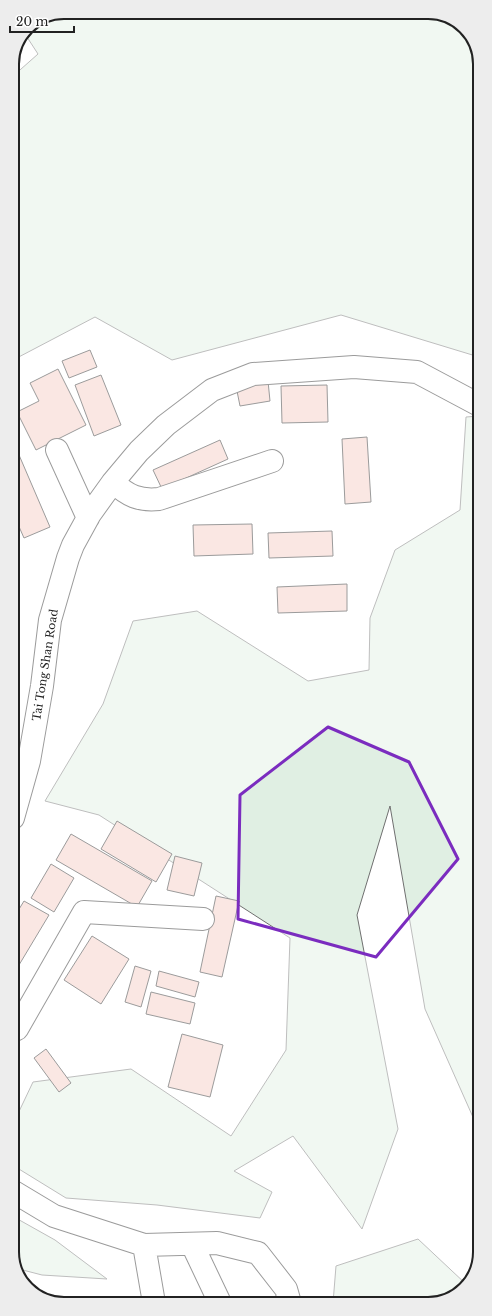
<svg xmlns="http://www.w3.org/2000/svg" width="492" height="1316" viewBox="0 0 492 1316" font-family="'Libre Baskerville',serif">
	<style>
		.green { fill: #e0efe3; stroke: #6f6f6f }
		.building { fill: #f3c9c0; stroke: #222 }
		.lines { fill: none; stroke-linecap: round; stroke-linejoin: round }
		.minor-casing { stroke: #222; stroke-width: 24 }
		.minor { stroke: #fff; stroke-width: 22 }
		.marked { fill: none; stroke: #7b2cbf; stroke-width: 3; stroke-linejoin: round }
		.labels { text-anchor: middle; dominant-baseline: central; stroke-width: 3; stroke-linejoin: round; paint-order: stroke }
		.street-label { font-size: 11px; fill: #222; stroke: #fff }
		.rim { fill: none; stroke: #222; stroke-width: 2 }
	</style>
	<rect width="100%" height="100%" fill="#fff"/>
	<!-- green -->
	<path class="green" d="M64,12H431L462,25L478,51L479,357L341,315L172,360L95,317L13,360L12,77L38,54L25,34L28,27Z
		M479,416L480,1133L425,1009L390,806L357,915L398,1129L362,1229L293,1136L234,1171L272,1192L260,1218L157,1205L66,1198L14,1166V1122L33,1082L131,1069L231,1136L286,1050L290,938L99,815L45,801L103,704L133,621L197,611L308,681L369,670L370,618L395,550L460,510L466,417Z
		M14,1217L55,1240L107,1279L42,1275L15,1268L14,1265Z
		M418,1239L467,1285L441,1302L333,1303L336,1266Z"/>
	<!-- building -->
	<path class="building" d="M90,350L97,367L69,378L62,361Z
		M58,369L86,425L36,450L17,412L39,401L30,383Z
		M101,375L121,425L94,436L75,385Z
		M268,381L270,401L240,406L236,386Z
		M327,385L328,422L282,423L281,386Z
		M367,437L371,502L345,504L342,439Z
		M220,440L228,459L162,489L153,470Z
		M13,441L50,527L24,538L13,513Z
		M252,524L253,554L194,556L193,525Z
		M332,531L333,556L269,558L268,533Z
		M347,584V611L278,613L277,587Z
		M117,821L172,854L156,882L101,849Z
		M71,834L152,881L137,907L56,860Z
		M175,856L202,863L194,896L167,890Z
		M51,864L74,878L54,912L31,898Z
		M216,896L239,901L222,977L200,972Z
		M24,901L49,915L13,975V919Z
		M92,936L129,959L101,1004L64,980Z
		M135,966L151,971L141,1007L125,1002Z
		M159,971L199,982L195,997L156,986Z
		M151,992L195,1003L190,1024L146,1014Z
		M182,1034L223,1045L210,1097L168,1087Z
		M46,1049L71,1083L59,1092L34,1058Z"/>
	<g class="lines">
		<defs>
			<path id="minor" d="M57,450L88,518
				M113,482C128,496 139,501 159,499L272,461
				M13,818L29,761L42,686L50,620L68,558L73,545L90,514L113,482L139,451L166,425L212,390L253,374L354,367L417,372L479,405
				M14,1030L17,1029L84,912L203,919
				M14,1192L54,1216L144,1245L217,1243L258,1253L286,1289L290,1303
				M192,1244L220,1303
				M144,1245L154,1303"/>
		</defs>
		<!-- minor casing -->
		<use href="#minor" class="minor-casing"/>
		<!-- minor -->
		<use href="#minor" class="minor"/>
	</g>
	<!-- marked area -->
	<path d="M0 0H492V1316H0ZM328,727L409,762L458,859L376,957L238,919L240,795Z" fill="#fff" fill-opacity=".55" fill-rule="evenodd"/>
	<path class="marked" d="M328,727L409,762L458,859L376,957L238,919L240,795Z"/>
	<g class="labels">
		<!-- street labels -->
		<g class="street-label">
			<text transform="translate(45 665) rotate(-81)">Tai Tong Shan Road</text>
		</g>
	</g>
	<!-- crop -->
	<path d="M0 0H492V1316H0ZM64 19H428A45 45 0 0 1 473 64V1252A45 45 0 0 1 428 1297H64A45 45 0 0 1 19 1252V64A45 45 0 0 1 64 19Z" fill="#ededed" fill-rule="evenodd"/>
	<path class="rim" d="M64 19H428A45 45 0 0 1 473 64V1252A45 45 0 0 1 428 1297H64A45 45 0 0 1 19 1252V64A45 45 0 0 1 64 19Z"/>
	<!-- scale -->
	<path d="M10 26v6h64v-6" fill="none" stroke="#222222" stroke-width="2"/>
	<text x="16" y="26" font-size="12" fill="#222222" stroke="#ffffff" stroke-width="3" paint-order="stroke">20 m</text>
</svg>
